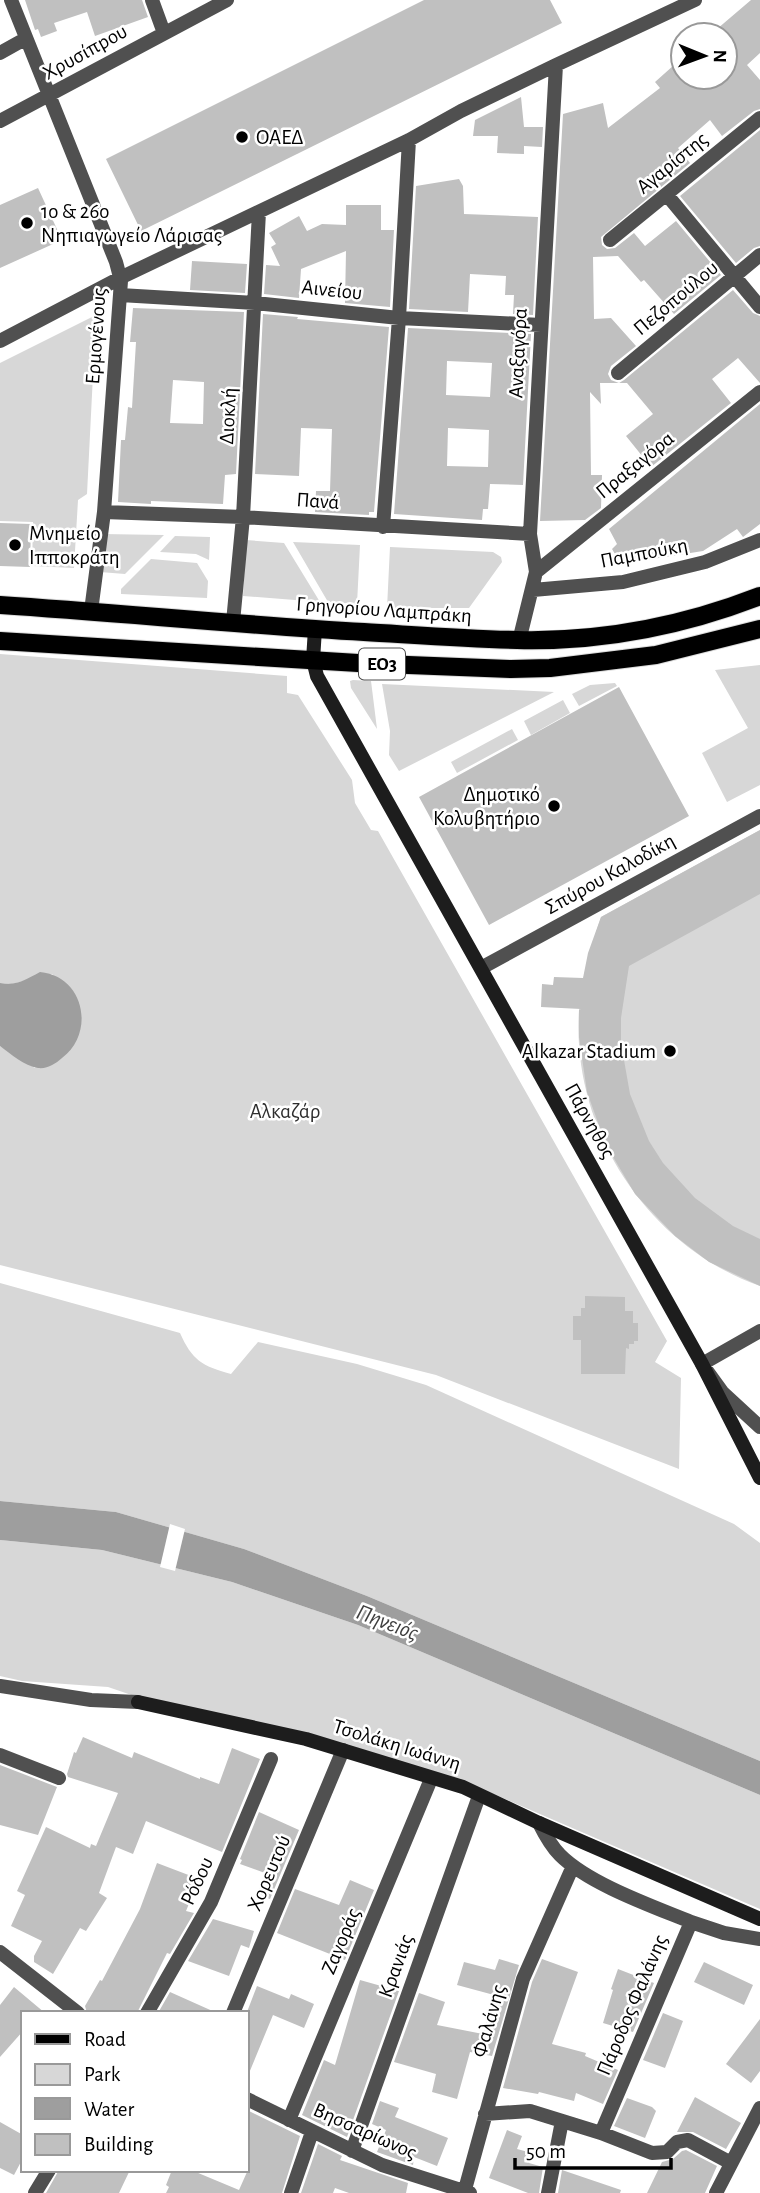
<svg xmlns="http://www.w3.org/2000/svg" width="760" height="2193" viewBox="0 0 760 2193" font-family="'Alegreya Sans',sans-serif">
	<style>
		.green { fill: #d7d7d7 }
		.water { fill: #9e9e9e }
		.pier { fill: #fff }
		.building { fill: #c0c0c0; fill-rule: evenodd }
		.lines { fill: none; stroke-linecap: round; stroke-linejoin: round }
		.primary-casing { stroke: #dbdbdb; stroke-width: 20 }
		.street { stroke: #505050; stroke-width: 14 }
		.secondary { stroke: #1d1d1d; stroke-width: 14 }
		.primary { stroke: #000; stroke-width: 18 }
		.poi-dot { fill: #000; stroke: #fff; stroke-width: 2.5 }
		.labels { text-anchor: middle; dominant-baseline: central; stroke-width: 5; stroke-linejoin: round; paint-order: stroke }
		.shield { fill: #fff; stroke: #4c4c4c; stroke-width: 2 }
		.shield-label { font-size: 19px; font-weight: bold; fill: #000 }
		.street-label { font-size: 21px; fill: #000; stroke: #fff }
		.poi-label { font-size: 21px; fill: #000; stroke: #fff; text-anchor: start }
		.park-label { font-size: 21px; fill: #2e2e2e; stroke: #fff }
		.water-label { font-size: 23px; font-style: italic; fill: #3f3f3f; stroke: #fff }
	</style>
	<rect width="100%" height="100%" fill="#fff"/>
	<!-- green -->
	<path class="green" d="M96,315L87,494L78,500L74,568L32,566L33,522L0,521V363Z
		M102,534L164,535L125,574L100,572Z
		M175,536L210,537L209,560L196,554L160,552Z
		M246,540L284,543L320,602L243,596Z
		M293,542L360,545L357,604L328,602Z
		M390,547L493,552L501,557L502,562L469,608H387Z
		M151,559L197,563L208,581L207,598L121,594V589Z
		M0,654L287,676V693L298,695L352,780L355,803L371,830L378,831L667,1341L655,1362L681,1378L679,1469L436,1375L0,1265V1046L35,1068L72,990L52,974L12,984L0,983Z
		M760,665V785L727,802L702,753L748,728L715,670Z
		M353,680L371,681L377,729L351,688L350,681Z
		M615,683L617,686L579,706L572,694L590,685Z
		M382,684L554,692L399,771L389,755L390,731Z
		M563,700L570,713L531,735L524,721Z
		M512,729L518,740L457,773L451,762Z
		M760,830V1286C647,1246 571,1129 579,1010C581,978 591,947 601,917Z
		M0,1283L180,1333C192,1360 202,1366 231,1374L258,1342L357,1364L426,1385L734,1524L760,1543V1761L367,1596L244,1549L116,1512L0,1501Z
		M0,1540L102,1550L232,1582L358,1625L760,1795V1909L496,1795L457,1780L152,1702L108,1687L22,1681L0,1676Z"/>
	<!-- water -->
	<path class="water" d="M40,972C84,976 96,1032 62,1058C55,1064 48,1069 38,1068C24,1066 11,1054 0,1046V983C17,986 25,980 40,972Z
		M0,1501L116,1512L244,1549L367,1596L760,1761V1795L358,1625L232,1582L102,1550L0,1540Z"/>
	<!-- pier -->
	<path class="pier" d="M170,1524L185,1529L175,1571L160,1567Z"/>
	<!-- building -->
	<path class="building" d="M25,0H142L148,17L95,36L87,12L54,23L57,31L41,37L38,29L35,30Z
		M424,0H550L562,23L141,231L106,159Z
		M751,0H760V53L747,65L760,80V109L754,111L722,136L710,120L678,148L690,163L601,237L602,245L607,249L615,248L634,233L645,246L676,221L721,275L674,314L644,280L641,282L618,256L593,257L594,319L611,318L636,346L611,366L608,374L611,380L619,383L624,380L733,290L753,313L760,316V383L738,358L712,379L731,403L651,467L626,436L653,414L627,383H600L601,404L590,392L591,475H602L601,508L585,520L540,521L563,114L603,103L608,128L660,88L655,82L683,57V77H725V35H710Z
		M521,97L524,127H543L542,147L524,146V154L497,153L498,136H473L475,120Z
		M760,130V246L754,248L736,263L680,196Z
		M459,179L463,186L464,214L538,217L533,315L513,314L514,295H505L506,276L470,274L468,312L409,309L416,186Z
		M38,188L62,240L0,268V205Z
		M346,205H381V230H394L390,307L345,303L346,251L301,269L299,298L264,294L266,265L280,266L271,247L276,244L269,233L299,216L307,231L322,224L346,225Z
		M192,261L247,264L245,293L190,290Z
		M133,308L244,312L236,474L225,475L223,504L151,501V504L118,502L121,440H125L128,407L132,408L136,342H130ZM173,380L204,382L203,424L170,423Z
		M263,314L298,317L297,319L389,327L374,512H369V515L315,512L316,491H330L332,429L301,428L299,476L255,474Z
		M408,328L531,334L523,485L490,484L488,509H483L482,520L394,514ZM447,361L492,363L490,397L446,395ZM448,428L489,430L488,467L447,466Z
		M760,404V524L743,537L737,529L703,551L621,564L612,549L617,544L609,529Z
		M0,523L31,524L30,567L0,566Z
		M619,687L689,816L489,925L419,797Z
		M760,830V894L629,966L621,1018V1043L630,1094L649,1141L663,1163L695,1198L733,1226L760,1239V1286L709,1262L675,1236L635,1194L606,1145L587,1092L579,1037V1010L581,1009L541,1007L542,984L553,985L554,977L583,978L588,953L601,917Z
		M585,1296L625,1297V1311H633V1323H638V1341H634V1344H629V1349L626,1348L625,1374H581V1340H573V1316H581V1308H585Z
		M83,1737L132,1758L134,1752L200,1779V1777L219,1784L232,1748L260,1759L222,1852L146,1821L133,1854L116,1847L99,1893L107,1898L86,1931L80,1928L53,1974L34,1962V1956L42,1941L11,1926L25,1895L17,1891L46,1827L90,1848L91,1844L96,1846L118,1793L68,1777L67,1774L74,1752L76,1753Z
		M0,1765L57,1787L38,1835L0,1825Z
		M259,1812L299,1830L270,1899L257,1894L265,1873L240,1864L242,1860L240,1859Z
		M157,1863L199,1879L186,1911L194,1913L170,1954L167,1953L137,2013H87L85,2006L100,1980L102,1981L140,1909Z
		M350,1880L374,1890L345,1960L277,1933L295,1889L339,1905Z
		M213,1919L254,1931L249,1948L241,1945L229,1976L188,1961Z
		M499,1959L519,1965L492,2056L470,2052L457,2099L432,2092L436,2074L394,2062L419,1993L445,2002L437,2025L483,2034L494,1995L457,1985L464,1962L495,1970Z
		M542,1959L578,1972L552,2044L586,2053L585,2056L618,2070L603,2104L576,2093L574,2101L539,2092L538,2094L503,2088L532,1982Z
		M704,1962L753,1985L744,2005L694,1982Z
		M618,1969L654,1983L633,2032L603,2023L613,1990L611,1989Z
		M360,1980L399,1991L347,2137L302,2115L324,2060L335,2065Z
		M257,1986L289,1999L291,1994L314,2004L304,2028L273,2015L247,2078V2012Z
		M14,1987L45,2013H23V2031L0,2057V2005Z
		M170,1992L217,2013H158Z
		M663,2013L683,2021L665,2068L643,2060Z
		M760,2019V2071L751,2083L726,2064Z
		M695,2097L741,2123L726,2149L693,2132H677Z
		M627,2098L652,2107L656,2111L645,2138L614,2126Z
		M380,2101L399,2108L395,2117L448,2138L437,2166L414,2157L413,2165L377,2152L386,2130L372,2124Z
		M247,2110L300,2136L282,2193H166L169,2187L166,2185L172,2170H191L239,2190L247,2172Z
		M0,2122L23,2135V2158L14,2175L0,2168Z
		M507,2130L522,2136L517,2149L532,2153L529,2163L543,2167L539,2193H528L489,2178Z
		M318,2144L342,2156L340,2160L408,2183L406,2193H349L335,2188L333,2193H301Z
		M686,2150L717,2166L705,2193H647L662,2162L673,2159L682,2151Z
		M59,2170H130L119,2193H46Z
		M562,2170L621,2190L620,2193H558Z"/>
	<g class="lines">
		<defs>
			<path id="primary" d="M0,605C121,613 243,625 364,632C415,635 466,639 517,640C600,642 683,626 760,596
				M0,641L358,663L511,669L550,668L656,655L760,629"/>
		</defs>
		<!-- primary casing -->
		<use href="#primary" class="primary-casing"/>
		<!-- street -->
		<path class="street" d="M11,0L116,262L121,281L104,512L91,611
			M152,0L164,33
			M0,53L25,39
			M0,121L227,0
			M667,195L760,307
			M610,240L760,118
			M120,295L255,303L399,318L541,325
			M0,341L120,278L409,140L461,111L556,65L695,0
			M618,373L760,255
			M104,512L243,517L530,534
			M383,527L399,318L409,140
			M536,572L760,392
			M533,590L623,582L705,562L760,540
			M233,622L243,517L259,212
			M519,641L536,572L530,534L556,65
			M481,968L760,816
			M760,1331L702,1364L723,1393L760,1427
			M0,1686L91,1700L138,1702
			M0,1755L59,1778
			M539,1823C545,1835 551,1846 560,1855C589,1884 652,1906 691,1922
			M0,1952L78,2013
			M147,2013L211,1902L271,1759
			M233,2013L343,1750
			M247,2099L382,2165L470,2193
			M485,2114L530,2111L601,2133L652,2153L667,2152L677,2142L688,2140L731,2163
			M289,2120L431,1779
			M601,2133L691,1922L724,1933L760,1939
			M352,2151L479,1796
			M35,2193L49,2170
			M291,2193L312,2132
			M464,2193L523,1979L573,1866
			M548,2193L562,2121
			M716,2193L760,2108"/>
		<!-- secondary -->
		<path class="secondary" d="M315,629L313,660L317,676L702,1364L760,1478
			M138,1702L306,1739L463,1787L539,1823L760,1919"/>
		<!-- primary -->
		<use href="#primary" class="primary"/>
	</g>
	<!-- markers -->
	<g class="poi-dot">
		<circle cx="242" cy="137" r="7"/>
		<circle cx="27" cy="223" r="7"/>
		<circle cx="15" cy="545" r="7"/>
		<circle cx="554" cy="806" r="7"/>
		<circle cx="670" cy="1051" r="7"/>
	</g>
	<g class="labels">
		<!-- shield labels -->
		<rect class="shield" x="359" y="648.5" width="46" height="31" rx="5"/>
		<g class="shield-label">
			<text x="382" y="664">ΕΟ3</text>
		</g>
		<!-- street labels -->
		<g class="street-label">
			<text transform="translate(85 52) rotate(-29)">Χρυσίπpου</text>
			<text transform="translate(672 163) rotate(-39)">Αγαρίστης</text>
			<text transform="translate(332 290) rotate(6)">Αινείου</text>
			<text transform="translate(676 298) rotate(-40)">Πεζοπούλου</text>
			<text transform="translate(96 336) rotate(-86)">Ερμογένους</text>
			<text transform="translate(518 353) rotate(-87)">Αναξαγόρα</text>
			<text transform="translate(228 416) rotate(-87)">Διοκλή</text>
			<text transform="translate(635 465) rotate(-39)">Πραξαγόρα</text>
			<text transform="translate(318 501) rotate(4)">Πανά</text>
			<text transform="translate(644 553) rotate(-11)">Παμπούκη</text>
			<text transform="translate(384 610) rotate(4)">Γρηγορίου Λαμπράκη</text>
			<text transform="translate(610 874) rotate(-29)">Σπύρου Καλοδίκη</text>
			<text transform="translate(590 1121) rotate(61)">Πάρνηθος</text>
			<text transform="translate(397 1745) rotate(17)">Τσολάκη Ιωάννη</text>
			<text transform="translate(269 1873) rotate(-67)">Χορευτού</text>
			<text transform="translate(197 1881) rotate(-65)">Ρόδου</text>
			<text transform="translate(341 1941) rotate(-67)">Ζαγοράς</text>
			<text transform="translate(396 1966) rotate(-70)">Κρανιάς</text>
			<text transform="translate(632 2005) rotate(-67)">Πάροδος Φαλάνης</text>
			<text transform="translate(489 2021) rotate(-74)">Φαλάνης</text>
			<text transform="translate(365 2131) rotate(24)">Βησσαρίωνος</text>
		</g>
		<!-- poi labels -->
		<g class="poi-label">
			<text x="256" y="137">ΟΑΕΔ</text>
			<text x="41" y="211">1ο &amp; 26ο<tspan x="41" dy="24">Νηπιαγωγείο Λάρισας</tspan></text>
			<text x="29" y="533">Μνημείο<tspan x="29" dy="24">Ιπποκράτη</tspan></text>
			<text x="540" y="794" text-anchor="end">Δημοτικό<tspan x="540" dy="24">Κολυβητήριο</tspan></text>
			<text x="656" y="1051" text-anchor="end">Alkazar Stadium</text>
		</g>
		<!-- park labels -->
		<g class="park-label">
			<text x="285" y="1111">Αλκαζάρ</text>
		</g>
		<!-- water labels -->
		<g class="water-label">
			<text transform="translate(387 1623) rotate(21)">Πηνειός</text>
		</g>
	</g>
	<!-- legend -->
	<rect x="21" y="2011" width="228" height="161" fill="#ffffff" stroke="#999999" stroke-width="2"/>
	<rect x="35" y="2034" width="35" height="10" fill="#000000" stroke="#999999" stroke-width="2"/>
	<text x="84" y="2046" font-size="21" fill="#000000">Road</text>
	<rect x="35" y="2064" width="35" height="21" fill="#d7d7d7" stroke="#999999" stroke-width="2"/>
	<text x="84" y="2081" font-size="21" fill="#000000">Park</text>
	<rect x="35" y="2098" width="35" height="21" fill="#9e9e9e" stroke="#999999" stroke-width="2"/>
	<text x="84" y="2116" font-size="21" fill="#000000">Water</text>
	<rect x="35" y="2134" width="35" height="21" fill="#c0c0c0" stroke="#999999" stroke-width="2"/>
	<text x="84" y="2151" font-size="21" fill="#000000">Building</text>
	<!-- north arrow -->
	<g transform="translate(704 56) rotate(91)"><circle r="33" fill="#ffffff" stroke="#999999" stroke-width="2"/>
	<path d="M0-5L12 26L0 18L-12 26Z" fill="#000000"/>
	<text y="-10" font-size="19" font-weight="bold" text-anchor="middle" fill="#000000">N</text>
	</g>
	<!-- scale -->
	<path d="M515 2158v10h156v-10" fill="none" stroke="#000000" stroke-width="3.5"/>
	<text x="526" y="2158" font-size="21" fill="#000000" stroke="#ffffff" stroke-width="5" paint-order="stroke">50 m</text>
</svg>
